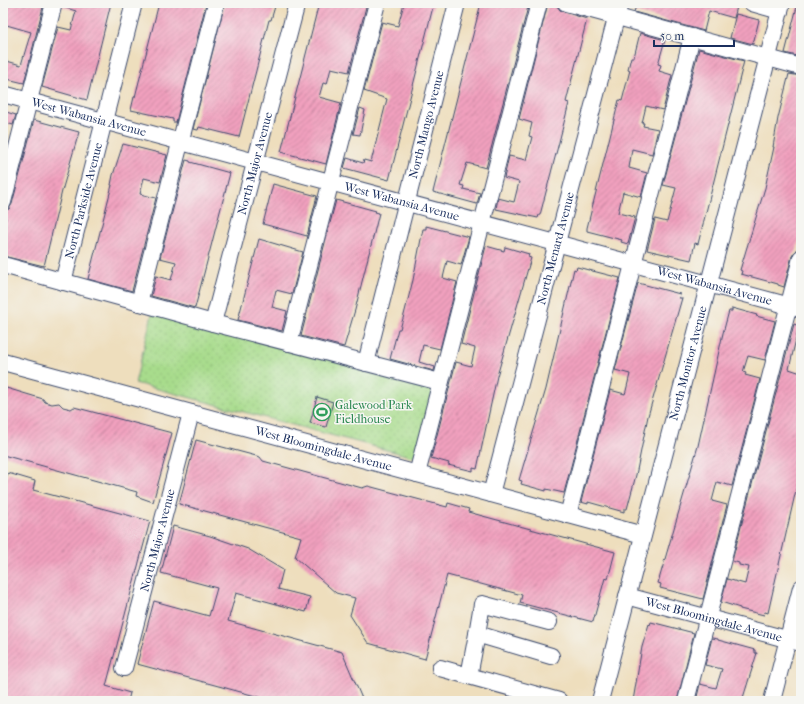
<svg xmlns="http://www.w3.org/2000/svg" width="804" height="704" viewBox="0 0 804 704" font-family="'IM FELL French Canon',serif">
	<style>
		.park { fill: url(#park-dots); stroke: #628675 }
		.building { fill: url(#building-hatch) }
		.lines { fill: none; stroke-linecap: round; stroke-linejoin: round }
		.minor-casing { stroke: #3b496c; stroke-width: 18 }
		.minor { stroke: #fff; stroke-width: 16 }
		.labels { text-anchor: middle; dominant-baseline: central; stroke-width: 3; stroke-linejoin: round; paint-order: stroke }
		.street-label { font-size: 12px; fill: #1b2f5e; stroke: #f6f6f2 }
		.leisure-label { font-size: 12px; fill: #27864d; stroke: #f6f6f2; text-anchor: start }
	</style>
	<defs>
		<pattern id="park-dots" width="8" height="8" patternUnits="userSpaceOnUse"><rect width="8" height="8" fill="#a8dc8c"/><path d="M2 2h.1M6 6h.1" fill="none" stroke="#90bd7b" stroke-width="1.8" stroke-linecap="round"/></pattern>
		<pattern id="building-hatch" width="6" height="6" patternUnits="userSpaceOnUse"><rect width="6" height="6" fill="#f1a0be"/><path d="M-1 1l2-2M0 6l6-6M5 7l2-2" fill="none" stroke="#c2839e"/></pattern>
	</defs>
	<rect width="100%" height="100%" fill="#f6f6f2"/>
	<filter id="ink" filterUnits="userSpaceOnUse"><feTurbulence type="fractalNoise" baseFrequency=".025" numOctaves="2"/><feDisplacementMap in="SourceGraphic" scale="8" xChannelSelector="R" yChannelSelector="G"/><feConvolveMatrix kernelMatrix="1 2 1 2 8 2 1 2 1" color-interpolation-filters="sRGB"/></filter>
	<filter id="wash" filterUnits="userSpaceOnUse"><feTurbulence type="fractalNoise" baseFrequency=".012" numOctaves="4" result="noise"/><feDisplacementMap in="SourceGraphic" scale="16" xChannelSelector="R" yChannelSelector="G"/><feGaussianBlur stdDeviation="0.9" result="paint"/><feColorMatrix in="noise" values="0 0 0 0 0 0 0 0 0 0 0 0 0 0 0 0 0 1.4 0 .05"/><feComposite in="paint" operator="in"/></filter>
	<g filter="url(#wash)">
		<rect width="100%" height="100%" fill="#eedebd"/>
		<!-- park -->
		<path class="park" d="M153,311L434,386L417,458L135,383Z"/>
		<g id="blocks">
			<!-- building -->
			<path class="building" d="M8,3H29L38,5V3H44L24,83L3,78V60L21,65L31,32L3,24V13L5,14Z
				M63,3H111L87,100L42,87L58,27L71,30L76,11L63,7Z
				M159,3L206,4L176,122H173V119L131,110L134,97H135Z
				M225,3H276L271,20H269L239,137L199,127L198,130L193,129Z
				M319,3H367L349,72L331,68L327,84L323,83L319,97L341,103L326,164L281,152Z
				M404,3H434L389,180L344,168L347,158L363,163L364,160L371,162L387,99L364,91L382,22L398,26Z
				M481,3H529L486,168L467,163L460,185L464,186L463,189L480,193L477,204L433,192Z
				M548,3L557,6L560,10L564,12L587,19L566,102L569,103L558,146L540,215H539L538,218L496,209L498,198L514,202L519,182L504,178L509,156L526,160L532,137L529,136L532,123L519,119Z
				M637,3H738L734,18L709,11L704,31L634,12Z
				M798,3H801V57L785,53Z
				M736,14L759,20L753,44L730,38Z
				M640,33L665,40L658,64L661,65L659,71L672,75L663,110L646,106L642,123H644L643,126L658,129L652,154L632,149L629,168L647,173L641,197L623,192L618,213L635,217L628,244L621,242L622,240L587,231V228L619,100L622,101L630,70L628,69L631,57H634Z
				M699,49L744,61L698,244L695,243L691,260L647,250L655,219L667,222L676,188L663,185Z
				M789,74L801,76V150L799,157L801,158V232L797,250L792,256L784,287L778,285V284L741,274L742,271L740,270L765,188L774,147H773L778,118Z
				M360,108L365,110L360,135L353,134Z
				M3,111L16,115L13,125L3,122Z
				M34,120L79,132L62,191L44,266L3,256V229L6,218H5V214H3V211L9,209L12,204Z
				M123,144L167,155L160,182L144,178L140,194L156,198L132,291L88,279L112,185H111L113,175Z
				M186,160L190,161V162L230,173L195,308L151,296L156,276L171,280L176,262L160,258Z
				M273,184L317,196L307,236L263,224Z
				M336,200L376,211L375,212L379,213L355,310L344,347L301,336Z
				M426,226L469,237L461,265L447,261L443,278L457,282L440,349L423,345L419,362L435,367L434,371L390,359L398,329H400L404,315L413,280L423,229H426Z
				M259,239L303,252L292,294L276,290L272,307L287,311L282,331L238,320Z
				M486,246L504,251L505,247L529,254L528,257L531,258L497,376L477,469L473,468V471L448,465L449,463L431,458L456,362L471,366L475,348L461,344Z
				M577,267L620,278L564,493L546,489V491L521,484L522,481L519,480L546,389L574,269L576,270Z
				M638,283L680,294L679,298H682L648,416L636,475L627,509H624V512L588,502V504L581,502L610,390L625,394L626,391L630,374L615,370Z
				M732,308L757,315L756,316L775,321L765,360L748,356L743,372L746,373L745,375L760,379L732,486L717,482L712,501L727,505L703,599L660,588L661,584L658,583L698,446L723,333L729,311H732Z
				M794,324L799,326L789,369L801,373V468L772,595L768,613L765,612L764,615L740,609V608L721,602L727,579L745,584L749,567L739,565V563L732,561Z
				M3,387L43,399L45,402L52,404L59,403L63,407L71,409L74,407L172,433L153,502L136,496L137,492L3,455Z
				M317,397L333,402L326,427L310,423Z
				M196,440L260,457L263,461L362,488L368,486L447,507L448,503L469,509L468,512L615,552L608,579L605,578L593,622L520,603L522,595L447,575L425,659L368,643L350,615L355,598L336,593L295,557L301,537L179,504Z
				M8,473L35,481L33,490L150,521L106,686L130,693L128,701H3V482H5Z
				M173,526L210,536L248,549L283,570L278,589L310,597L306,612L236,593L228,621L342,652L363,701H274L137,664L154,601L209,616L217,588L161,573Z
				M651,622L694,633L677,701H633L642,647L649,624L650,625Z
				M712,638L718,639V640L755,650V653H757L742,701H696L700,684L716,688L722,669L705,665Z"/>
		</g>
	</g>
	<g filter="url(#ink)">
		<use href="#blocks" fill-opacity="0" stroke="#3b496c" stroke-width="1"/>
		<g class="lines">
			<defs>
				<g id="minor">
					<path d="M566,3L801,67"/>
					<path d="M752,3L780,11"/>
					<path id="s1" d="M3,94L801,309"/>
					<path d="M3,202L54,3"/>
					<path d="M3,265L213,323L440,382"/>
					<path id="s2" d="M63,282L134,3"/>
					<path d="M139,303L216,3"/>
					<path id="s3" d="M213,323L297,3"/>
					<path d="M289,343L377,3"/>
					<path id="s4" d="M3,362L643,535"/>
					<path id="s5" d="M366,363L457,3"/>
					<path d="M417,474L539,3"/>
					<path id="s6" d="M491,494L620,3"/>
					<path d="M568,515L692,37"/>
					<path id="s7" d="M627,596L801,643"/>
					<path d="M477,634L482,604L549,622"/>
					<path id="s8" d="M124,668L191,413"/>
					<path d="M440,668L559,701"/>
					<path d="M469,676L477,634L551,656"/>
					<path id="s9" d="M600,701L782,3"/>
					<path d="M686,701L801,258"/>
					<path d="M772,701L801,588"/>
				</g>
			</defs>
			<!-- minor casing -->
			<use href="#minor" class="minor-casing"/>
			<!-- minor -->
			<use href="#minor" class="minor"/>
		</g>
	</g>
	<!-- icons -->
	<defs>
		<symbol id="stadium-ring" viewBox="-11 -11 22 22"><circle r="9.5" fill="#f6f6f2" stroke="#2e9e5b" stroke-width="1.5"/><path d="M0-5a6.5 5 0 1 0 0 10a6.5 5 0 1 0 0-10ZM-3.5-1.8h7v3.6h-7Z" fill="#2e9e5b"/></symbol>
	</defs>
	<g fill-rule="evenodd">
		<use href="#stadium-ring" x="312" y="402" width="20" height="20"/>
	</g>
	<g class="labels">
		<!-- street labels -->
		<g class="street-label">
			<text stroke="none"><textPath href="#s1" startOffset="89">West Wabansia Avenue</textPath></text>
			<text stroke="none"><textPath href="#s5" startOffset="246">North Mango Avenue</textPath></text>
			<text stroke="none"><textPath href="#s3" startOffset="165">North Major Avenue</textPath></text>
			<text stroke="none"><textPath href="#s2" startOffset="84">North Parkside Avenue</textPath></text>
			<text stroke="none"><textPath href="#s1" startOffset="413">West Wabansia Avenue</textPath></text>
			<text stroke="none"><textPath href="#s6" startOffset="254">North Menard Avenue</textPath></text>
			<text stroke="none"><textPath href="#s1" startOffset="737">West Wabansia Avenue</textPath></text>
			<text stroke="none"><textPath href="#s9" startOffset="349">North Monitor Avenue</textPath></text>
			<text stroke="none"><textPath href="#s4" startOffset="332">West Bloomingdale Avenue</textPath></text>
			<text stroke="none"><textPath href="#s8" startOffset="132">North Major Avenue</textPath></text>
			<text stroke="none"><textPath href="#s7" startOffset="90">West Bloomingdale Avenue</textPath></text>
		</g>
		<!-- leisure labels -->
		<g class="leisure-label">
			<text x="335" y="405">Galewood Park<tspan x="335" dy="14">Fieldhouse</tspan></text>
		</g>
	</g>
	<!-- margin -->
	<rect width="804" height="704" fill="none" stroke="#f6f6f2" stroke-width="16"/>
	<!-- scale -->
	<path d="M654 40v6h80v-6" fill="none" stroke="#1b2f5e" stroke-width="2"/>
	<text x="660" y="40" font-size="12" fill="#1b2f5e" stroke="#f6f6f2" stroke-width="3" paint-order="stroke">50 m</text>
</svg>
